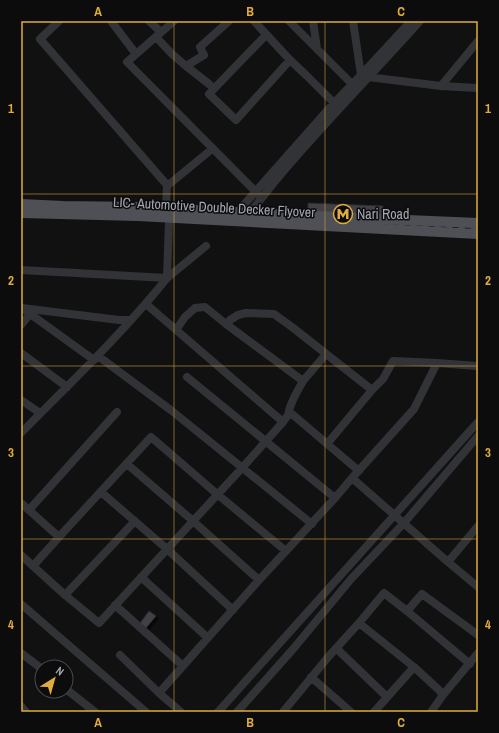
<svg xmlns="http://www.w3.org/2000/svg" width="499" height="733" viewBox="0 0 499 733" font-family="'Archivo Narrow',sans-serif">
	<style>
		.building { fill: #404145; stroke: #2b2b2e; filter: url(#shadow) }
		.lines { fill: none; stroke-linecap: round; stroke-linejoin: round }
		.minor { stroke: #323337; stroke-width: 8 }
		.rail-casing { stroke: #4b4d51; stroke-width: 3.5 }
		.rail { stroke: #0c0c0d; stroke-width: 2; stroke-dasharray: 6; stroke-linecap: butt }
		.major-bridge { stroke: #4e5055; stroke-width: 10 }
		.grid { fill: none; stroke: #e0ac3b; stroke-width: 1; stroke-opacity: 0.55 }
		.labels { text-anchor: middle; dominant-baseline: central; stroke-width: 3; stroke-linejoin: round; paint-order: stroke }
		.street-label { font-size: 14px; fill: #a3a7b1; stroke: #0c0c0d }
		.poi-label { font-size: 14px; fill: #a3a7b1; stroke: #0c0c0d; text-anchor: start }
		.neatline { fill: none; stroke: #e0ac3b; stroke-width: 1.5 }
		.grid-label { font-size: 13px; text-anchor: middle; font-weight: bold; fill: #e0ac3b }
	</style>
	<defs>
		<filter id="shadow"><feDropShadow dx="2.5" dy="2.5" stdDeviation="0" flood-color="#0009"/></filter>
	</defs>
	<rect width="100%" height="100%" fill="#111112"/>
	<!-- building -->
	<path class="building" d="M308,203L383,206V225L308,222Z
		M149,611L156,616L146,628L140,623Z"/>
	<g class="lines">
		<!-- minor -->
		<path class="minor" d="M59,21L40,39L167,185
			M111,21L136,54
			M149,21L161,32
			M174,21L127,62L259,195
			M254,21L290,60L236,120L209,94L266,35
			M289,21L355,87
			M313,21L317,49
			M353,21L361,75L368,77L441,86L478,88
			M156,37L172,54L186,66L204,55L200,47L229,21
			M290,60L307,76L334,103
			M186,66L209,84L214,89
			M441,86L478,41
			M234,216L334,103L361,75L411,21
			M247,217C260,200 273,183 287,167C330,117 376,70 420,21
			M21,270L167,278C123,333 71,382 21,433
			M167,278L169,221L166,206L167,186L212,149
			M167,278L206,246
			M146,304L283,422
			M22,308L119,320H131
			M22,308L94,360
			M21,325L30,314
			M176,330L185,317L195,308L205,307L226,324
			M21,353L67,387
			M98,356L172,411L312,524
			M477,366L437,363L414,409L352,478L448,562L478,587
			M187,377L335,498
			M303,381L326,354
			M372,390L383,379L393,361L437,363
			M21,400L40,413
			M288,415C290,402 297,392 303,381L226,324L230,320L238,315L246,313L274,314L292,327L372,390L327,444
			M127,464L193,521L259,580L286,551
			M101,492L167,549L233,610
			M21,503L59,537L33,566L65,595L99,623L242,468L283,422L288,415L292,414L359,471
			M29,510L117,412
			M59,537L151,437L217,494L286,551L335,498L352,478
			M21,555L33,566
			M448,562L478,526
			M141,577L208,638
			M65,595L135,521
			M21,604L146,712
			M115,605L183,666
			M407,611L470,664
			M359,623L414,667L374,712
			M336,648L387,697
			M21,653L42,669
			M120,655L159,693
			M414,667L439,690L443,695
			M311,677L351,712
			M66,689L95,712
			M21,706L26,712
			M181,712L159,693L259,580
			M218,712L478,422
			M237,712L294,648L351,579L404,523L478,436
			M283,712L329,656L359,623L384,593L407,611L422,594L478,635
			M431,712L443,695L478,653"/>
		<defs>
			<path id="rail" d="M21,210L195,215L269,220L478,229"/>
		</defs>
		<!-- rail casing -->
		<use href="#rail" class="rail-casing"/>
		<!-- rail -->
		<use href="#rail" class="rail"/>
		<!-- major-bridge -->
		<path class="major-bridge" d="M21,204L63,206L138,207L290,215L478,223
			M21,213L138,216L478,234"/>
	</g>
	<!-- grid -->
	<path class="grid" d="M174,21V712M325,21V712M21,194H478M21,366H478M21,539H478"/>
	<!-- icons -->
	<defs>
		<symbol id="metro-ring" viewBox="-11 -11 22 22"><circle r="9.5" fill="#0c0c0d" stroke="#e0ac3b" stroke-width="1.5"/><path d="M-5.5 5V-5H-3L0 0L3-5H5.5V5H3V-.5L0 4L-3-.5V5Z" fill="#e0ac3b"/></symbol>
	</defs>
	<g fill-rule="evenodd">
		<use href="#metro-ring" x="332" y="203" width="22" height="22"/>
	</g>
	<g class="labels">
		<!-- street labels -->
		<g class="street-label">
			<text transform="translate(214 207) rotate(3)">LIC- Automotive Double Decker Flyover</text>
		</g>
		<!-- poi labels -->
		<g class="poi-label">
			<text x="357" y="214">Nari Road</text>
		</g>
	</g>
	<!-- border -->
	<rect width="499" height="733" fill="none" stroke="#0c0c0d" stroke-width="44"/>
	<!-- north arrow -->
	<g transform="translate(54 679) rotate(37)"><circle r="19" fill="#0c0c0d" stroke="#484a4f"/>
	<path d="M0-3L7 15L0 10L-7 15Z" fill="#e0ac3b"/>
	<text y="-6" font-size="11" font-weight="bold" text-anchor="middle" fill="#a3a7b1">N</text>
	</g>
	<rect x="22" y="22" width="455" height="689" class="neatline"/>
	<g class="grid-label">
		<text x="98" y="16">A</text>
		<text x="250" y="16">B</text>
		<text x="401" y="16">C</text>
		<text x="11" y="113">1</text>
		<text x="488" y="113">1</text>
		<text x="11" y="285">2</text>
		<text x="488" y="285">2</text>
		<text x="11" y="457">3</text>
		<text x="488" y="457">3</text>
		<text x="11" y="629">4</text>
		<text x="488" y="629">4</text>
		<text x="98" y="727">A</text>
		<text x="250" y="727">B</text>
		<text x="401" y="727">C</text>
	</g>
</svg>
